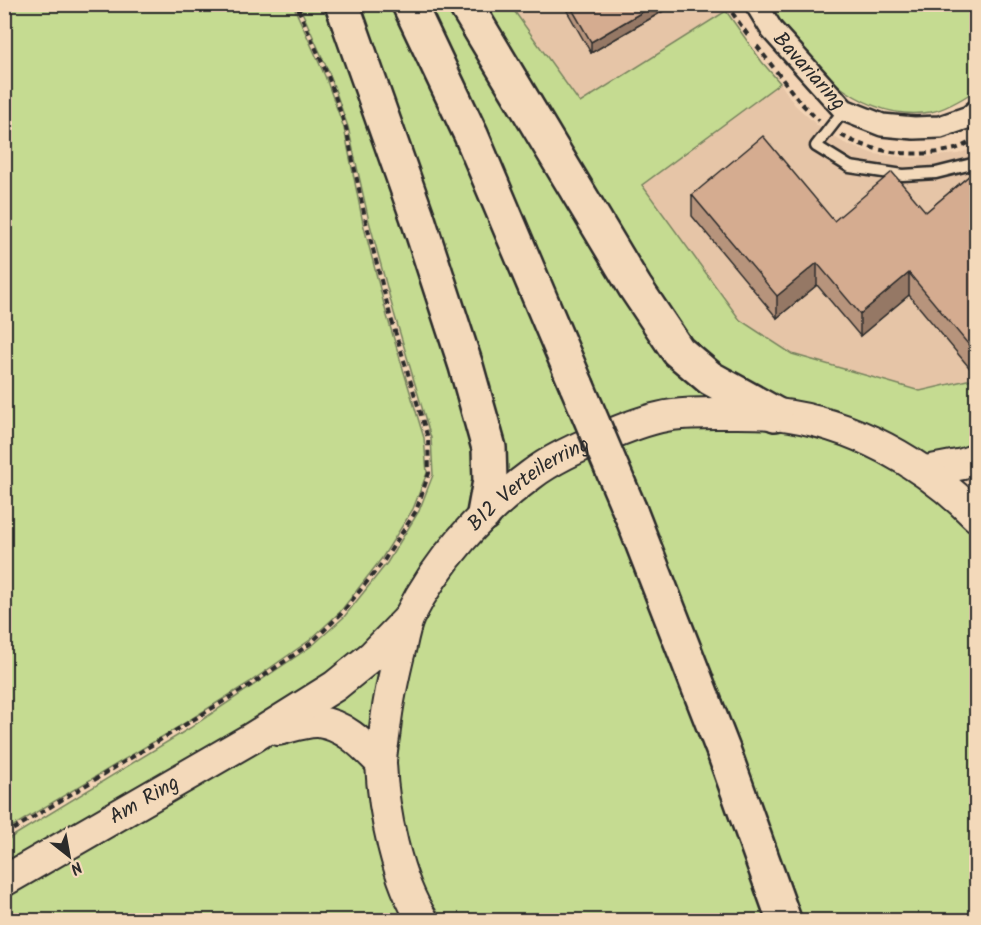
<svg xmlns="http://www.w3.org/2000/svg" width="981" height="925" viewBox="0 0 981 925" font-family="Kalam,sans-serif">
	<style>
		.built { fill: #e6c5a7 }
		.green { fill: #c5db91; stroke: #78835e; stroke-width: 1.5 }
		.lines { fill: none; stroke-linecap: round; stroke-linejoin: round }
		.lane-casing { stroke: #2b2b2b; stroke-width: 15 }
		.street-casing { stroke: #2b2b2b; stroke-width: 26 }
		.secondary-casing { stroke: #2b2b2b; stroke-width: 34 }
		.primary-casing { stroke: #2b2b2b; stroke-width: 38 }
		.highway-casing { stroke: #2b2b2b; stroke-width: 38 }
		.path { stroke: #2b2b2b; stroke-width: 4; stroke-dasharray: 6 4.5; stroke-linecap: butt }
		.lane { stroke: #f3d9ba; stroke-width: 10 }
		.street { stroke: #f3d9ba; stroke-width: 21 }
		.secondary { stroke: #f3d9ba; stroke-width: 30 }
		.primary { stroke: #f3d9ba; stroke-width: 33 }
		.highway { stroke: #f3d9ba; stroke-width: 33 }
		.highway-bridge-casing { stroke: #2b2b2b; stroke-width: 38; stroke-linecap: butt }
		.highway-bridge { stroke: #f3d9ba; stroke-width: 33 }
		.wall { fill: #b7947c; stroke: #2b2b2b; stroke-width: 1.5 }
		.shaded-wall { fill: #957865; stroke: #2b2b2b; stroke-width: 1.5 }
		.building { fill: #d5ac90; stroke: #2b2b2b; stroke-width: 1.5 }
		.labels { text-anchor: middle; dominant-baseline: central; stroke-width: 4.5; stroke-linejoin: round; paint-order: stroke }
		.street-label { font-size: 21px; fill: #2b2b2b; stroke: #f3d9ba }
	</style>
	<rect width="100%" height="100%" fill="#f3d4b5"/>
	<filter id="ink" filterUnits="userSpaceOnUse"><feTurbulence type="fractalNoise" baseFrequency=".0167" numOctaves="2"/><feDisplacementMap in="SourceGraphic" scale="12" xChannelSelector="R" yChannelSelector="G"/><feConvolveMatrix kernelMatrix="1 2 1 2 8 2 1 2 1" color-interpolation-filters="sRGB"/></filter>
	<g filter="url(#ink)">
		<!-- built -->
		<path class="built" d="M722,4L726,11L580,104L510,5Z
			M780,83L795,105L819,127L844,143L874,154L912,158L958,154L976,147V378L920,391L792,354L740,320L641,184Z"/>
		<!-- green -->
		<path class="green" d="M4,5H293L325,76L344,128L363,223L387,316L424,438L427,473L413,509L382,558L340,612L310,640L250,682L180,726L5,831Z
			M299,5H335L482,451L477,509L366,651L5,873V841L190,728L313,645L344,617L387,563L419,511L433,475L431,438L394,313L369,221L348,127L330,75Z
			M349,5H392L470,166L585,433L497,491Z
			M420,5H452L627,291L740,404L608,424Z
			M479,5H510L580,103L726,11L762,62L780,83L642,185L740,320L792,354L920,391L976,378V451L929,459L779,402L686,344Z
			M768,5H976V90C964,98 946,109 931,112C861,124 800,59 768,5Z
			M706,423L807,431L884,460L976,529V920H796L615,444L636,436Z
			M592,451L775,920H436L413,874L392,763L419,621L438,586L536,481Z
			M392,644L374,747L321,716L341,691Z
			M320,729L373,764L408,920H5L4,889L254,744Z"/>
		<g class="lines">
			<defs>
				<path id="lane" d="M844,110L816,146L850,167L903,175L936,173L976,163"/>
				<g id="street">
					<path id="s1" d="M756,4L772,30L844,110L882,125L914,128L940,127L969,117L976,111"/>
				</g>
				<g id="secondary">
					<path d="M926,471L963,464L976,459"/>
					<path d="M278,730C291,727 306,721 319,722C345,725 364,746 381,763"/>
					<path id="s2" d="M4,881L252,738L335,686L372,656L406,621"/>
					<path id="s3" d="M423,920C397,881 383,811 381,763C381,752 384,740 385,729C388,700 394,674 401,646C403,636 405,626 409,617C437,561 481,512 531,475C553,458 585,444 611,434C630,426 651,418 672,415C694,412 715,413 737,413C750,413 764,413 777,414C853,423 923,462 976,516"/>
				</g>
				<path id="primary" d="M342,4L417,216L466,366L489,448L490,481L484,514
					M465,4L635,287L678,351L710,378L775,414"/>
				<path id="highway" d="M409,4L471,135L577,386
					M630,511L725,755L784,920"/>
			</defs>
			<!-- lane casing -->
			<use href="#lane" class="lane-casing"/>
			<!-- street casing -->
			<use href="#street" class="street-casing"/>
			<!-- secondary casing -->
			<use href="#secondary" class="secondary-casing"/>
			<!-- primary casing -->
			<use href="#primary" class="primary-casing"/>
			<!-- highway casing -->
			<use href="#highway" class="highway-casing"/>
			<!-- path -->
			<path class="path" d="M726,4L750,38
				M757,46L799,101L819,121
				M841,135C874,154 918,158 955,149C962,147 970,142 976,139
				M4,835L252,684L311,643L341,614L383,562L416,511L429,473L428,438L390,315L366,222L346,128L328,76L296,4"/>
			<!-- lane -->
			<use href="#lane" class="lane"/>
			<!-- street -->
			<use href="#street" class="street"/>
			<!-- secondary -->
			<use href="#secondary" class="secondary"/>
			<!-- primary -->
			<use href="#primary" class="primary"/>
			<!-- highway -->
			<use href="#highway" class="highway"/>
			<defs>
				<path id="highway-bridge" d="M577,386L630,511"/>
			</defs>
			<!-- highway-bridge casing -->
			<use href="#highway-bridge" class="highway-bridge-casing"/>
			<!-- highway-bridge -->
			<use href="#highway-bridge" class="highway-bridge"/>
		</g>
		<!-- wall -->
		<path class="wall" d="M563,4H665V10L591,53Z
			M976,170L973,372L909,295L860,336L817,285L777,318L692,216V195L834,221L926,212Z"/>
		<!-- shaded-wall -->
		<path class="shaded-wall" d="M656,4H665V10L591,53V42Z
			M817,263V285L777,318V296Z
			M909,273V295L860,336V314Z
			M976,347V369L973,372V350Z"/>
		<!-- building -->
		<path class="building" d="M569,4H656L591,42Z
			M763,136L834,221L892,172L926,212L976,170V347L973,350L909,273L860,314L817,263L777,296L692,195Z"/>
	</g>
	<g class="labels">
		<!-- street labels -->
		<g class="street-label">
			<text stroke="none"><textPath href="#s1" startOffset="86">Bavariaring</textPath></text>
			<text stroke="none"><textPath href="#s3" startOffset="495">B12 Verteilerring</textPath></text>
			<text stroke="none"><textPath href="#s2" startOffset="162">Am Ring</textPath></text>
		</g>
	</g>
	<!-- margin -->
	<rect width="981" height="925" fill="none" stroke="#f3d9ba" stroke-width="24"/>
	<rect x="12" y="12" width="957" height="901" fill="none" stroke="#2b2b2b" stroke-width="2" filter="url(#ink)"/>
	<!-- north arrow -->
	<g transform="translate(69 856) rotate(149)" stroke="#f3d9ba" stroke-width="4.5" paint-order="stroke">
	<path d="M0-4.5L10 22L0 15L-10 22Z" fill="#2b2b2b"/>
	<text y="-9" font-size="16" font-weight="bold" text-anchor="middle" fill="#2b2b2b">N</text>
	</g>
</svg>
